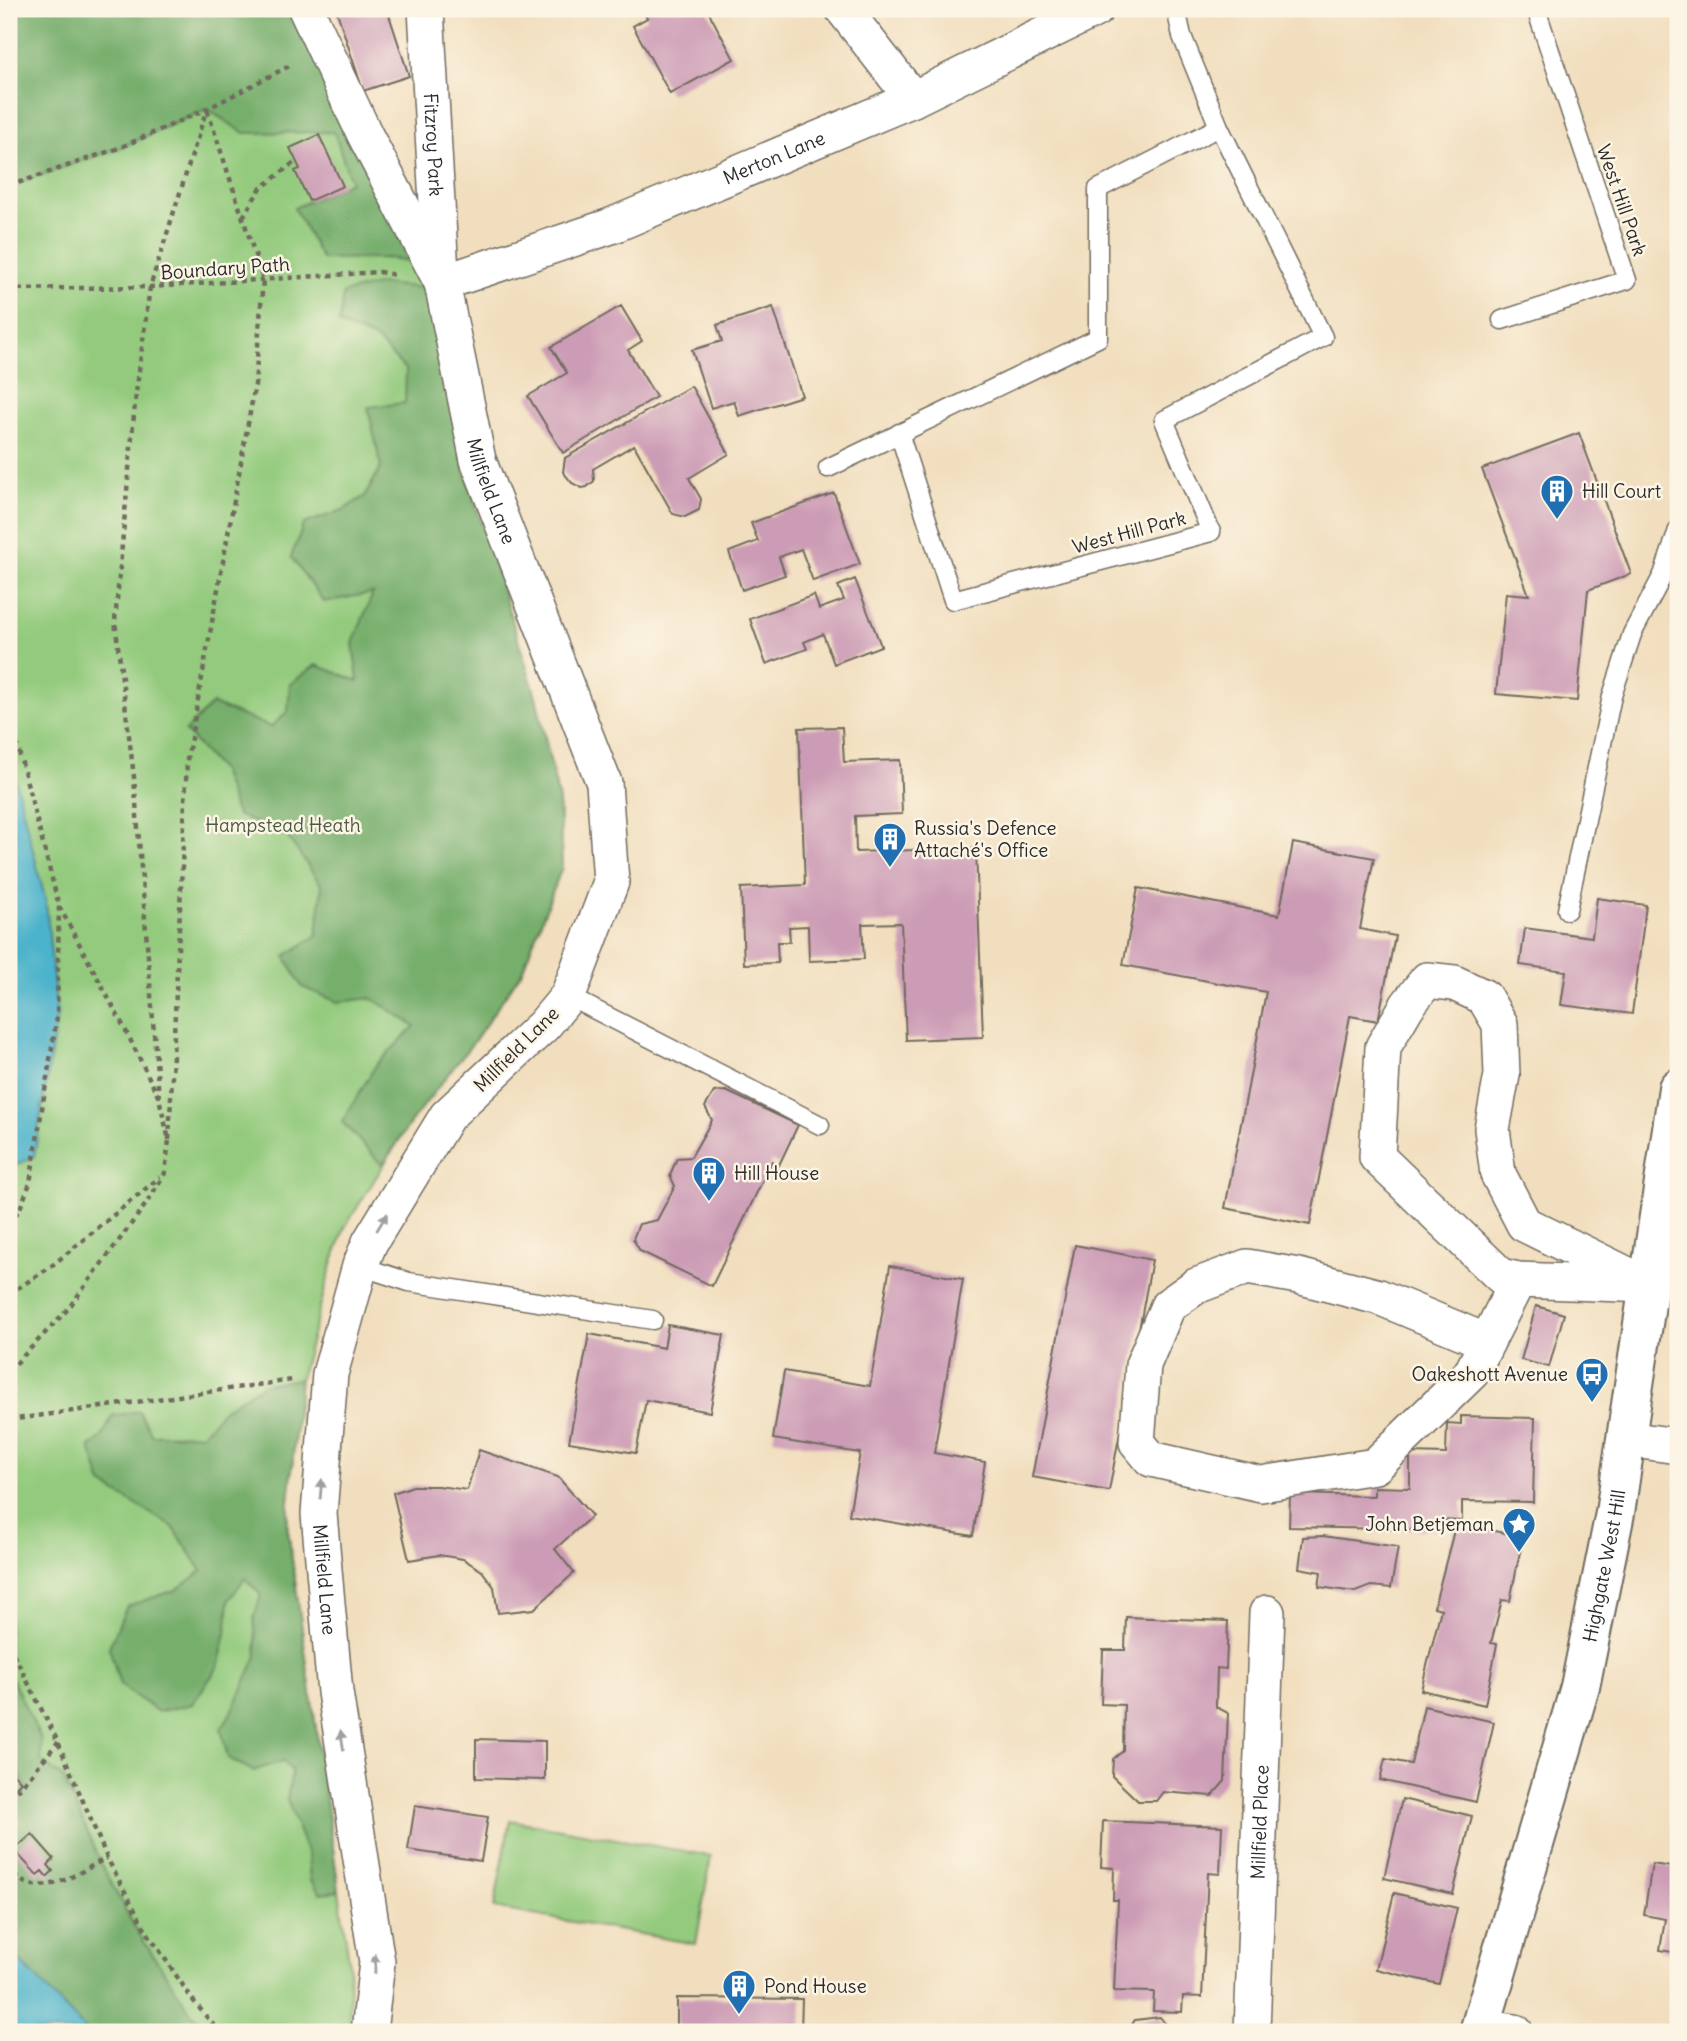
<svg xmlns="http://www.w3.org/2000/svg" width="1687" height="2041" viewBox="0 0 1687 2041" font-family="Delius,sans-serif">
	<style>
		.green { fill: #93ca7d; stroke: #5f7a54; stroke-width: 2 }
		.forest { fill: #76ae6c; stroke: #506c4c; stroke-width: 2 }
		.water { fill: #4cb3cb; stroke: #3c6f7b; stroke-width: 2 }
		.building { fill: #cc9bb5 }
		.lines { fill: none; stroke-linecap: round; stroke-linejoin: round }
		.service-casing { stroke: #706a5e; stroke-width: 21 }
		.minor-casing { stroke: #706a5e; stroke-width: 38 }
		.tertiary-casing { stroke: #706a5e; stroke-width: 42 }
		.path { stroke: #706a5e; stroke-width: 4.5; stroke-dasharray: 5 5; stroke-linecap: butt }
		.service { stroke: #fff; stroke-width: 18 }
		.minor { stroke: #fff; stroke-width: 35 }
		.tertiary { stroke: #fff; stroke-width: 38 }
		.oneway { fill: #a0a0a0 }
		.labels { text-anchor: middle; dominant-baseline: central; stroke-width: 5; stroke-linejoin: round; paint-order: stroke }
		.street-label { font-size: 19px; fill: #2b2b2b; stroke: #fcf5e5 }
		.poi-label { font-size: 19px; fill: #2b2b2b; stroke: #fcf5e5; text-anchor: start }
		.park-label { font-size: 19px; fill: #4a5b44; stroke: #fcf5e5 }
	</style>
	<rect width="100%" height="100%" fill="#fcf5e5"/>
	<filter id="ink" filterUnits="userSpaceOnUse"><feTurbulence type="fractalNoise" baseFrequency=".0143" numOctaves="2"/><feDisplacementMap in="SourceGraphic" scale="14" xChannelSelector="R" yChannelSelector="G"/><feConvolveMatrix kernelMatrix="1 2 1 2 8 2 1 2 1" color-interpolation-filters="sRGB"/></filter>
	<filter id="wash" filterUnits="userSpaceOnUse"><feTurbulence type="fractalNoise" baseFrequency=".00686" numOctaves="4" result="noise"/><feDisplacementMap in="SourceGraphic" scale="28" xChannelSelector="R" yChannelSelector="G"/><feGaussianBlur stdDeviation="1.57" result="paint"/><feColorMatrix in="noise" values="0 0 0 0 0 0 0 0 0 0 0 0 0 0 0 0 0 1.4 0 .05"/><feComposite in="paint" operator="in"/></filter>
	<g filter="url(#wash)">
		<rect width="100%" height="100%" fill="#f1debe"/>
		<!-- green -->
		<path class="green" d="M9,9H306L442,283L463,464L536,697L559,801L562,867L522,971L475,1040L410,1123L345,1227L332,1264L300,1379L287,1524L349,1961L350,2032H9Z
			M510,1820L711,1856L696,1944L494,1908Z"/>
		<!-- forest -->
		<path class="forest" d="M9,9H306L431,264L388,258L322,259L294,208L351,182L334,132L244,133L207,109L119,148L9,186Z
			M382,284L436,289L463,464L536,697L559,801L562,867L522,971L475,1040L410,1123L382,1165L342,1122L376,1065L415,1026L371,998L338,1002L302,987L285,956L317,935L322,886L287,836L237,815L221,771L185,731L212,704L271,727L288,711L290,684L316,665L358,681L353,643L373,593L324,602L291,557L304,524L343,510L365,496L381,467L368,407L405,403L406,370L376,339L339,324L343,293Z
			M300,1379L287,1524L339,1891L320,1893L310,1880L308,1855L287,1800L292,1771L283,1761L253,1771L228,1758L221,1729L234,1708L257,1656L254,1617L261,1595L245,1578L229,1600L227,1629L218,1667L192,1704L158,1712L120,1685L109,1647L127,1606L176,1590L202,1571L173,1527L102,1484L90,1447L103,1436L112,1416L139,1411L152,1435L202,1434L224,1409L264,1384Z
			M9,1673L41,1739V1761L64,1779L105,1872L137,1931L192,2014L210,2032H88L15,1956H9V1807L27,1788L9,1758Z"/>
		<!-- water -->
		<path class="water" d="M9,755L46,902L57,1016L34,1157L9,1168Z
			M9,1956H15L88,2032H9Z"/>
		<g id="blocks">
			<!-- building -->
			<path class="building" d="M336,9H387L409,76L363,91Z
				M642,9H707L734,59L670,94L633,26L647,18Z
				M319,135L343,186L309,201L295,171L300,169L290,148Z
				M621,306L642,341L628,350L656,397L563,453L528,396L567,373L551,347Z
				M773,307L802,396L739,416L734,401L711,408L692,350L722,341L717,325Z
				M691,386L729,454L689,478L701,499L699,510L685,517L673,514L634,445L593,469L594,481L587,487L582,488L572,483L563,472L565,458Z
				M1579,433L1631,574L1588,590L1577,701L1496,694L1506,593L1529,595L1482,469Z
				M834,493L860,564L813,581L801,549L779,557L785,575L742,590L729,552L758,541L751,523Z
				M855,579L881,646L834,664L823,634L804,642L807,649L766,664L750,619L814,595L819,609L844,600L838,586Z
				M842,727L844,762L900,760L902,814L855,816L856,852L976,848L983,1037L906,1040L901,923L862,924L864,959L809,961L808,926L789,927L790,942H777L778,963L744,964L741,888L805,885L799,728Z
				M1293,843L1374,858L1360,929L1395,936L1378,1021L1350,1016L1310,1225L1225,1208L1266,992L1123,965L1138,888L1279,915Z
				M1597,898L1646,905L1632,1014L1561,1005L1566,971L1520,965L1525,928L1592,937Z
				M726,1091L798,1125L779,1165L772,1161L712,1286L640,1251L633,1239L639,1224L657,1220L675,1186L670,1175L677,1158L691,1157L712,1120L705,1107L714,1092Z
				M1075,1245L1152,1260L1109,1491L1032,1477Z
				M890,1266L963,1279L934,1453L985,1462L973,1536L849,1515L860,1453L773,1439L784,1371L870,1386Z
				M1536,1306L1564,1314L1549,1367L1521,1360Z
				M668,1325L724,1335L710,1412L646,1400L636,1453L569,1442L589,1334L664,1348Z
				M1461,1416L1535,1418L1533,1502L1462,1501V1521L1440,1520V1530L1289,1527L1290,1494L1374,1496V1487L1410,1488V1453L1446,1454L1447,1423L1461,1424Z
				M479,1450L558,1477L592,1516L555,1549L574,1573L534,1609L498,1613L494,1587L482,1571L463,1559L439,1555L409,1560L393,1493L413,1486H438L467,1490Z
				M1456,1523L1523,1537L1510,1601L1502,1600L1491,1643L1497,1644L1485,1705L1421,1690L1441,1609L1434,1607Z
				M1323,1536L1398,1547L1391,1588L1371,1586L1355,1592L1319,1587L1321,1572L1299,1568L1303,1537Z
				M1126,1617L1228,1621L1226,1669L1217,1668L1216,1707L1228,1713L1225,1781L1212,1796L1163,1792L1156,1801H1138L1112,1776L1113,1759L1123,1751L1124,1705L1101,1704L1103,1650H1125Z
				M1424,1706L1494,1722L1476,1802L1380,1780L1385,1759L1411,1764Z
				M476,1739L545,1741V1780L476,1778Z
				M9,1769L21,1782L9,1793Z
				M1402,1799L1472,1816L1453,1894L1384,1878Z
				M415,1806L488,1817L481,1861L408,1850Z
				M1103,1821L1222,1826L1220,1874L1208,1873L1202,1997L1183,1996L1182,2012L1153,2011L1154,1992L1114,1991L1118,1900H1113L1114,1868L1101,1867Z
				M32,1834L54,1859L48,1865L53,1871L47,1877L42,1871L37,1875L14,1850Z
				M1652,1864L1678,1868V1953L1660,1950L1665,1919L1644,1915Z
				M1394,1893L1457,1908L1439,1984L1376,1969Z
				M677,1998L802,1999L801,2032H677Z
				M1160,2017L1172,2032H1127L1135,2020Z"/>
		</g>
	</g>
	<g filter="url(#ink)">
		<use href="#blocks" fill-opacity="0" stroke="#706a5e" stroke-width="2"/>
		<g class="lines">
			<defs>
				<path id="service" d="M1502,320L1627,280L1536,9
					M899,433L953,600L1211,532L1164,420L1323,337L1219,127
					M828,468L1098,338V189L1219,127L1182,36L1176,9
					M1567,910L1612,696L1632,634L1663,575L1678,530
					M568,996L820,1125
					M360,1266L409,1282L653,1320"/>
				<g id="minor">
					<path id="s1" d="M306,9L365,135L442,283L478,460L604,783L611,882L568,996L544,1025L447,1116L370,1242L360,1266L330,1374L319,1514L335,1692L377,1962L369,2032"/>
					<path id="s2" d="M426,9L441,273"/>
					<path d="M843,9L913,99"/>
					<path id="s3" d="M442,283L611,226L913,99L1096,9"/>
					<path d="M1427,980L1454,983L1484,997L1500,1024L1502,1075L1492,1129L1498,1174L1524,1224L1648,1285L1518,1280L1501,1276L1377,1157L1383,1047L1407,1006Z"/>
					<path d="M1487,1342L1379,1297L1298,1276L1247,1267L1196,1286L1168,1306L1143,1365L1137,1442L1151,1459L1261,1484L1375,1466L1472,1372L1518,1280"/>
					<path d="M1626,1439L1678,1446"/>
					<path d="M1480,2027L1515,2032"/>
					<path id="s4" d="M1252,2032L1267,1613"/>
				</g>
				<g id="tertiary">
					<path id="s5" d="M1479,2032L1580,1687L1615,1513L1678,1088"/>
				</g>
			</defs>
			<!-- service casing -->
			<use href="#service" class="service-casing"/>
			<!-- minor casing -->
			<use href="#minor" class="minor-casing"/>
			<!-- tertiary casing -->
			<use href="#tertiary" class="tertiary-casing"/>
			<!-- path -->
			<path class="path" d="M9,186L119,148L207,109L291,65
				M243,217L260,189L296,161
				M9,289L150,287L379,272L396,275
				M9,713L59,906L57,1016L30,1183L19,1211L9,1221
				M159,1098L134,777L115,621L136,393L150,287L206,111
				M169,1140L187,760L255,385L263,279L207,109
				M9,1294L49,1268L160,1177
				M9,1371L68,1309L146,1204L165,1173L169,1140L159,1098L125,1029L59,906
				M9,1420L292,1380
				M9,1645L58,1742L107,1858L145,1929L192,1999L219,2032
				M9,1797L21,1787L58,1742
				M9,1866C13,1871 18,1879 24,1882C52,1895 83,1869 107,1858"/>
			<!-- service -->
			<use href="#service" class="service"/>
			<!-- minor -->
			<use href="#minor" class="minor"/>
			<!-- tertiary -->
			<use href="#tertiary" class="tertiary"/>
		</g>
		<!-- one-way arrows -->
		<defs><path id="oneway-solid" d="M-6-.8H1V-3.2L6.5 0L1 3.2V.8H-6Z" transform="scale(1.75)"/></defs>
		<g class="oneway">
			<use href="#oneway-solid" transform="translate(382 1222) rotate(-59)"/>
			<use href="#oneway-solid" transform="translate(321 1489) rotate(-85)"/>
			<use href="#oneway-solid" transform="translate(342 1740) rotate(-99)"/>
			<use href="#oneway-solid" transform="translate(375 1964) rotate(-89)"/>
		</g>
	</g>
	<!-- icons -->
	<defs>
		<symbol id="building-pin" viewBox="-11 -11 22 30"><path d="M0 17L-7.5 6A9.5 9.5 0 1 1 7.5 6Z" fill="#1f6fb2" stroke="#fcf5e5"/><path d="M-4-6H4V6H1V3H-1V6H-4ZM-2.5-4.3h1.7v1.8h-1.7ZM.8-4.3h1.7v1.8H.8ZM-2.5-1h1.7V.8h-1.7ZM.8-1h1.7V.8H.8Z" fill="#fff"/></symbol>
		<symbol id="bus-pin" viewBox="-11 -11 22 30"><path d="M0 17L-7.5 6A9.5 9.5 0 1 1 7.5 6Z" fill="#1f6fb2" stroke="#fcf5e5"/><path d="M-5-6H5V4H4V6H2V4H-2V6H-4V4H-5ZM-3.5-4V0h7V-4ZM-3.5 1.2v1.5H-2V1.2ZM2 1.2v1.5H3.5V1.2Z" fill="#fff"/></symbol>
		<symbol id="sight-pin" viewBox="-11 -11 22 30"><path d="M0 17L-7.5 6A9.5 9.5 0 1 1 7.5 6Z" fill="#1f6fb2" stroke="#fcf5e5"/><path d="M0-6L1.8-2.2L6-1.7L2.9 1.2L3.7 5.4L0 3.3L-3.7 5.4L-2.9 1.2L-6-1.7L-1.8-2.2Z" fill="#fff"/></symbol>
	</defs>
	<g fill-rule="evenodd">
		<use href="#building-pin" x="1538" y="472" width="38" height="52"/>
		<use href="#building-pin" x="871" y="820" width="38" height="52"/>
		<use href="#building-pin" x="690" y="1154" width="38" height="52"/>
		<use href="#bus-pin" x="1573" y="1355" width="38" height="52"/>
		<use href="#sight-pin" x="1500" y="1505" width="38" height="52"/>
		<use href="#building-pin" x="720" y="1967" width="38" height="52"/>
	</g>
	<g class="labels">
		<!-- street labels -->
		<g class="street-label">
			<text stroke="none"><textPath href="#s2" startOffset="136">Fitzroy Park</textPath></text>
			<text stroke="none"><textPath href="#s3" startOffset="355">Merton Lane</textPath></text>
			<text transform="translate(1622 200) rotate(71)">West Hill Park</text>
			<text transform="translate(225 268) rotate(-4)">Boundary Path</text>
			<text stroke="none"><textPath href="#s1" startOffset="520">Millfield Lane</textPath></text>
			<text transform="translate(1129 532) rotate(-15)">West Hill Park</text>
			<text transform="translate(516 1049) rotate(-45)">Millfield Lane</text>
			<text stroke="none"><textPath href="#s5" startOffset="483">Highgate West Hill</textPath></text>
			<text stroke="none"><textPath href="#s1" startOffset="1717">Millfield Lane</textPath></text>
			<text stroke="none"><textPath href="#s4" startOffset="210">Millfield Place</textPath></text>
		</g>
		<!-- poi labels -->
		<g class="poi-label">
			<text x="1582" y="491">Hill Court</text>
			<text x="914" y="828">Russia's Defence<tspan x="914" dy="22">Attaché's Office</tspan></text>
			<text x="734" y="1173">Hill House</text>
			<text x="1568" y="1374" text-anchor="end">Oakeshott Avenue</text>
			<text x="1494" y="1524" text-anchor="end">John Betjeman</text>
			<text x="764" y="1986">Pond House</text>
		</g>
		<!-- park labels -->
		<g class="park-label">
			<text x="283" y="825">Hampstead Heath</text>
		</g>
	</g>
	<!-- margin -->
	<rect width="1687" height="2041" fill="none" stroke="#fcf5e5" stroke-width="35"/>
</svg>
